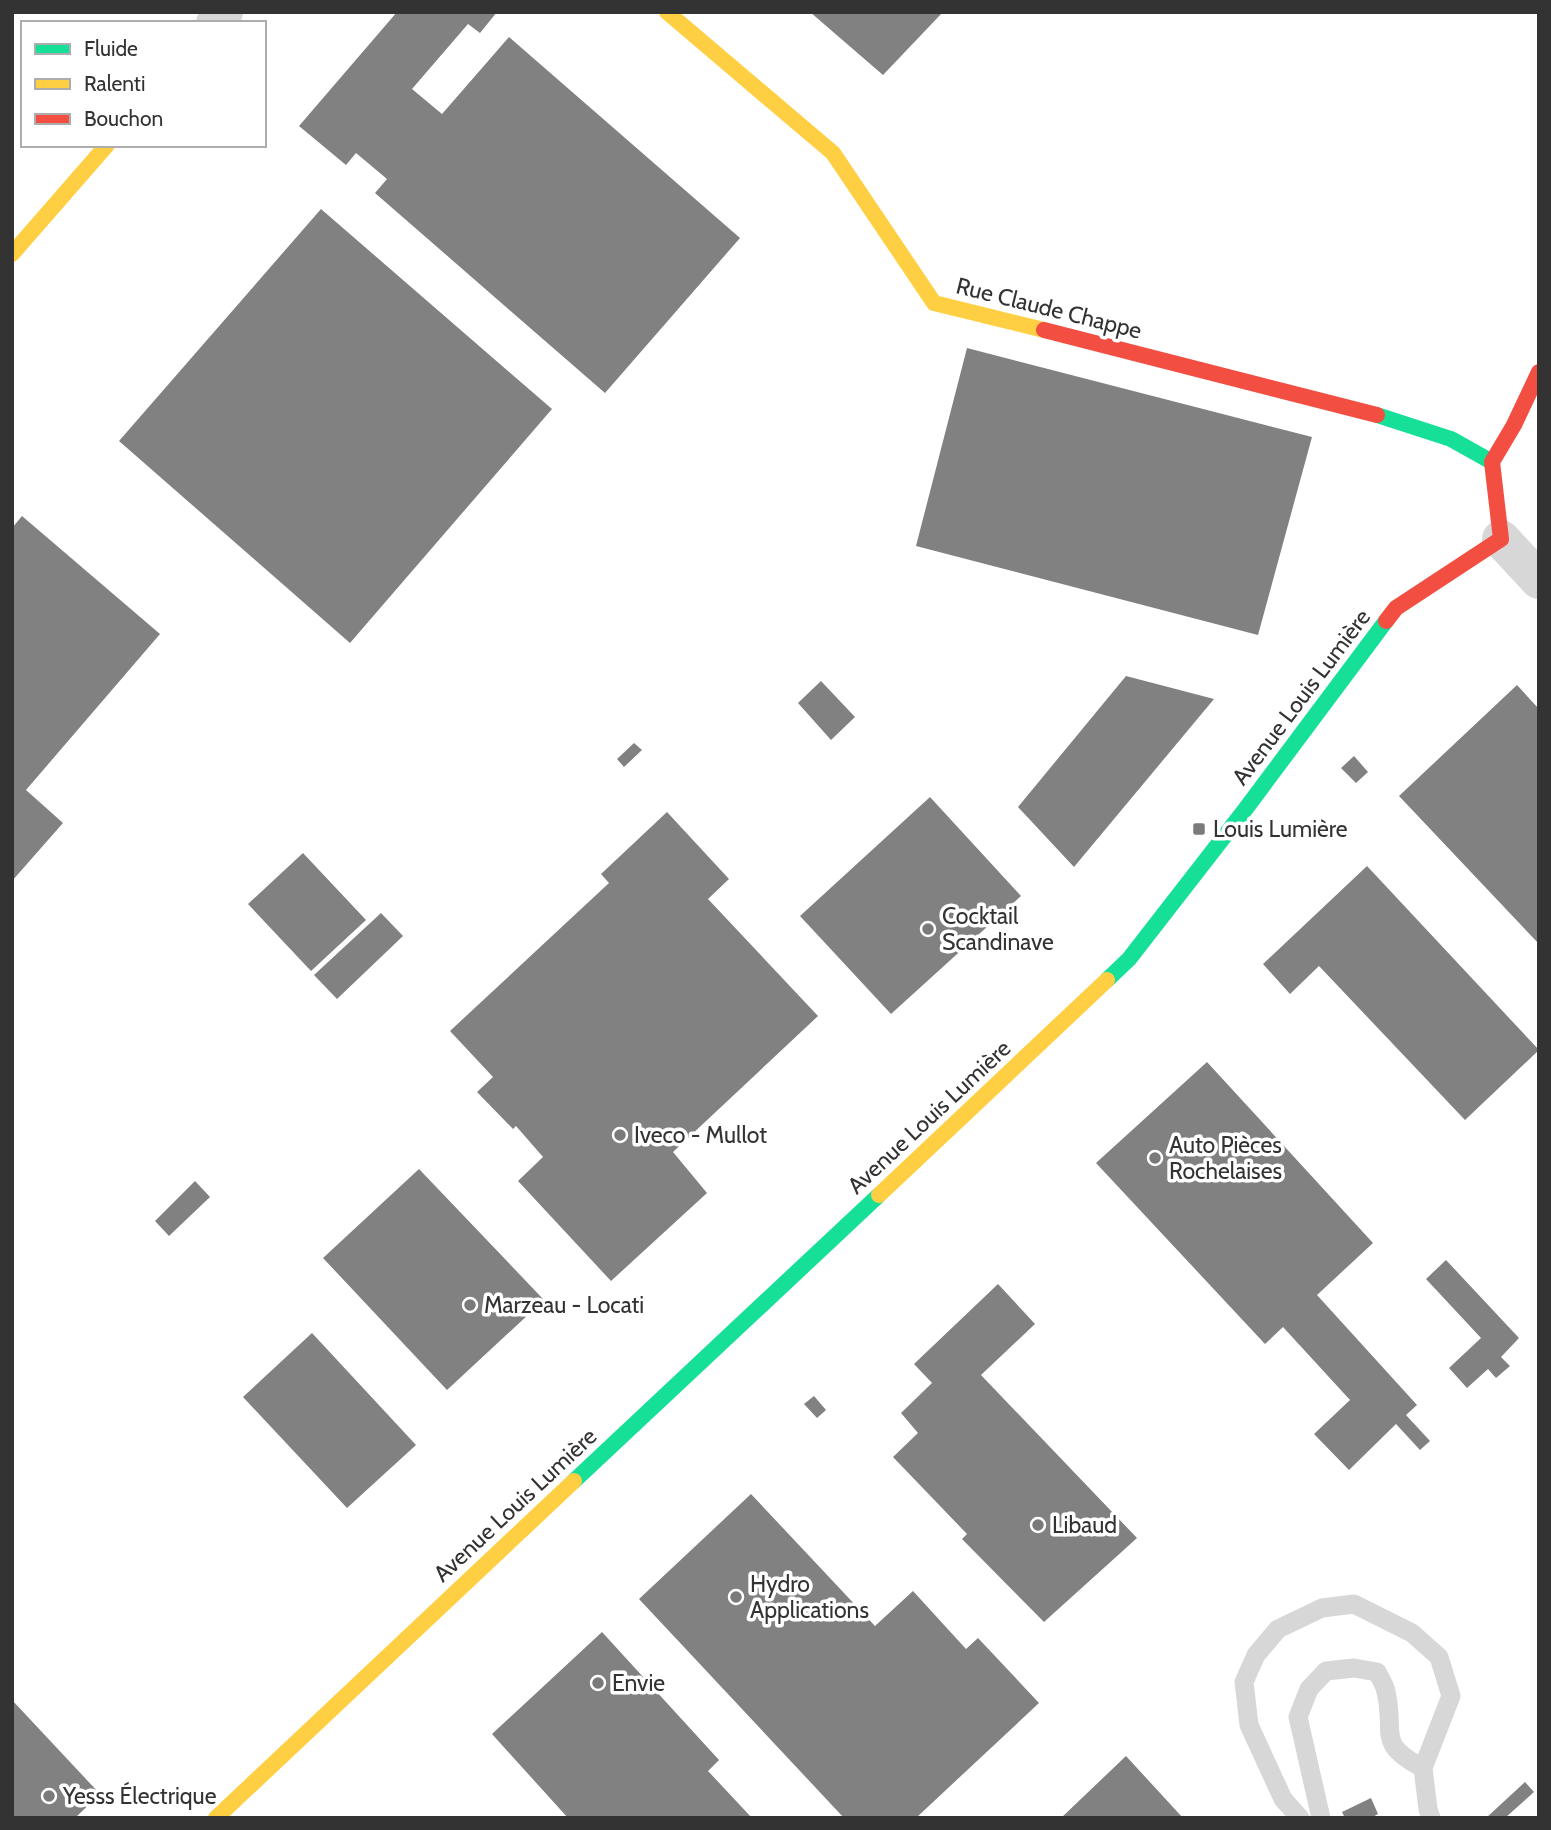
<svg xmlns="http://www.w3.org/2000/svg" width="1551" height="1830" viewBox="0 0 1551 1830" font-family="Cabin,sans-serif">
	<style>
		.building { fill: #818181 }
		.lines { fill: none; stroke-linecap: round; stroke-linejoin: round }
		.lane { stroke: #d7d7d7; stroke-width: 19 }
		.street { stroke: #d7d7d7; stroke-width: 38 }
		.fast { stroke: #16e098; stroke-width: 16 }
		.slow { stroke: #ffcf43; stroke-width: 16 }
		.jam { stroke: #f24e42; stroke-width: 16 }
		.poi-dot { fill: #7a7a7a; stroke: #fff; stroke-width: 2.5 }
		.labels { text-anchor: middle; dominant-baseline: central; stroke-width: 7; stroke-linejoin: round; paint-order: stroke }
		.street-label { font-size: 23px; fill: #333; stroke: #fff }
		.poi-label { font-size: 23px; fill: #333; stroke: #fff; text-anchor: start }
	</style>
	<rect width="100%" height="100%" fill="#fff"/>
	<!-- building -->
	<path class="building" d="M397,12H497L480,33L468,24L412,89L442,114L509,37L740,238L605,393L375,193L387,179L356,153L346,165L299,126Z
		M810,12H943L883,75Z
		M321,209L552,409L350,643L119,441Z
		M967,348L1312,437L1258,635L916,546Z
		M22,516L160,634L26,790L63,823L12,881V528Z
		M1126,676L1214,699L1074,867L1018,807Z
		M821,681L855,717L831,740L798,703Z
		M1517,685L1539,709V944L1399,796Z
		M634,743L642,750L624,767L617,759Z
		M1354,756L1368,772L1356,783L1341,768Z
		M930,797L1021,896L891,1014L800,916Z
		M667,812L729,879L708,899L818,1016L673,1152L707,1193L611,1281L518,1181L543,1157L516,1126L513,1129L477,1092L493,1077L450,1031L609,883L601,874Z
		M303,853L366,920L311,971L248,904Z
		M1367,866L1539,1050L1465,1120L1319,966L1290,994L1263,964Z
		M381,913L403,936L337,999L314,975Z
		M1207,1062L1373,1243L1317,1295L1417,1405L1406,1415L1430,1441L1420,1450L1396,1424L1349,1470L1314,1434L1350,1400L1283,1327L1265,1344L1096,1163Z
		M419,1169L544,1300L447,1390L323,1258Z
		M195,1181L210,1197L169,1236L155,1221Z
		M1446,1260L1519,1338L1501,1357L1510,1366L1496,1378L1488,1369L1467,1388L1449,1368L1481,1338L1426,1279Z
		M998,1284L1035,1324L981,1375L1137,1538L1044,1622L962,1539L967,1534L893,1457L918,1433L901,1413L932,1383L914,1364Z
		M312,1333L416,1445L347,1508L243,1397Z
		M814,1396L826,1410L817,1418L804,1404Z
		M751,1494L875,1626L913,1591L966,1649L978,1638L1039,1703L916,1818H844L639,1599Z
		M602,1632L719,1760L708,1771L752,1818H568L492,1734Z
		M12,1700L100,1794L75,1818H12Z
		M1126,1756L1183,1818H1061Z
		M1525,1782L1534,1792L1505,1818H1486Z
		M1371,1798L1378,1814L1371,1818H1345L1342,1812Z"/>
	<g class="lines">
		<!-- lane -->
		<path class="lane" d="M1300,1818L1283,1799L1249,1725L1244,1682L1256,1655L1278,1629L1322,1608L1354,1604L1412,1633L1439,1657L1451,1696L1423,1768
			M1321,1818L1298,1717L1309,1689L1326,1671L1354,1668L1377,1672C1380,1678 1385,1685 1386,1692C1396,1734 1375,1743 1423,1768L1428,1809L1431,1818"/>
		<!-- street -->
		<path class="street" d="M215,23L224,12
			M1501,539L1539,580"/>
		<!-- fast -->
		<path class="fast" d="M1377,415L1451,439L1492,462
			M1107,980L1129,959L1244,811L1386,621
			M574,1481L879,1195"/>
		<!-- slow -->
		<path class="slow" d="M667,12L833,153L934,303L1044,330
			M12,254L107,145
			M879,1195L1107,980
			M216,1818L574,1481"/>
		<!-- jam -->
		<path class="jam" d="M1044,330L1377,415
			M1386,621L1396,608L1501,539L1492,462L1514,425L1539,372"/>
	</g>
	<!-- markers -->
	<g class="poi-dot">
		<rect x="1192" y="822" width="14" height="14" rx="3.5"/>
		<circle cx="928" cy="929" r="7"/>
		<circle cx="620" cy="1135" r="7"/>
		<circle cx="1155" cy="1158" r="7"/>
		<circle cx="470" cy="1305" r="7"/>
		<circle cx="1038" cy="1525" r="7"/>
		<circle cx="736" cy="1597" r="7"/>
		<circle cx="598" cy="1683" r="7"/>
		<circle cx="49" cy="1796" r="7"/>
	</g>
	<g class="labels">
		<!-- street labels -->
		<g class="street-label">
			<text transform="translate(1049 308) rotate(14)">Rue Claude Chappe</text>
			<text transform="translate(1301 697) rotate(-53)">Avenue Louis Lumière</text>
			<text transform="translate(929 1117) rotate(-43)">Avenue Louis Lumière</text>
			<text transform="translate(515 1505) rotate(-43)">Avenue Louis Lumière</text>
		</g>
		<!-- poi labels -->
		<g class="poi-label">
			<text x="1213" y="829">Louis Lumière</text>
			<text x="942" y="916">Cocktail<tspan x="942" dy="26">Scandinave</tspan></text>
			<text x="634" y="1135">Iveco - Mullot</text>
			<text x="1169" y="1145">Auto Pièces<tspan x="1169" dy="26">Rochelaises</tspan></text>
			<text x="484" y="1305">Marzeau - Locati</text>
			<text x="1052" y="1525">Libaud</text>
			<text x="750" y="1584">Hydro<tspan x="750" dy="26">Applications</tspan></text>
			<text x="612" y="1683">Envie</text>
			<text x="63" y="1796">Yesss Électrique</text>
		</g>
	</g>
	<!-- border -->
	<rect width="1551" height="1830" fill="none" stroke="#333333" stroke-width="28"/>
	<!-- legend -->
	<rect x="21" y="21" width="245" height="126" fill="#ffffff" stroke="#adadad" stroke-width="2"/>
	<rect x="35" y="44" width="35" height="10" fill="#16e098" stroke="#adadad" stroke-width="2"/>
	<text x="84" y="56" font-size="21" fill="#333333">Fluide</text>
	<rect x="35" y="79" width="35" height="10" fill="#ffcf43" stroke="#adadad" stroke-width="2"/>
	<text x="84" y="91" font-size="21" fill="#333333">Ralenti</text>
	<rect x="35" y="114" width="35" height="10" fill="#f24e42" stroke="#adadad" stroke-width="2"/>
	<text x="84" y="126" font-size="21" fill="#333333">Bouchon</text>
</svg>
